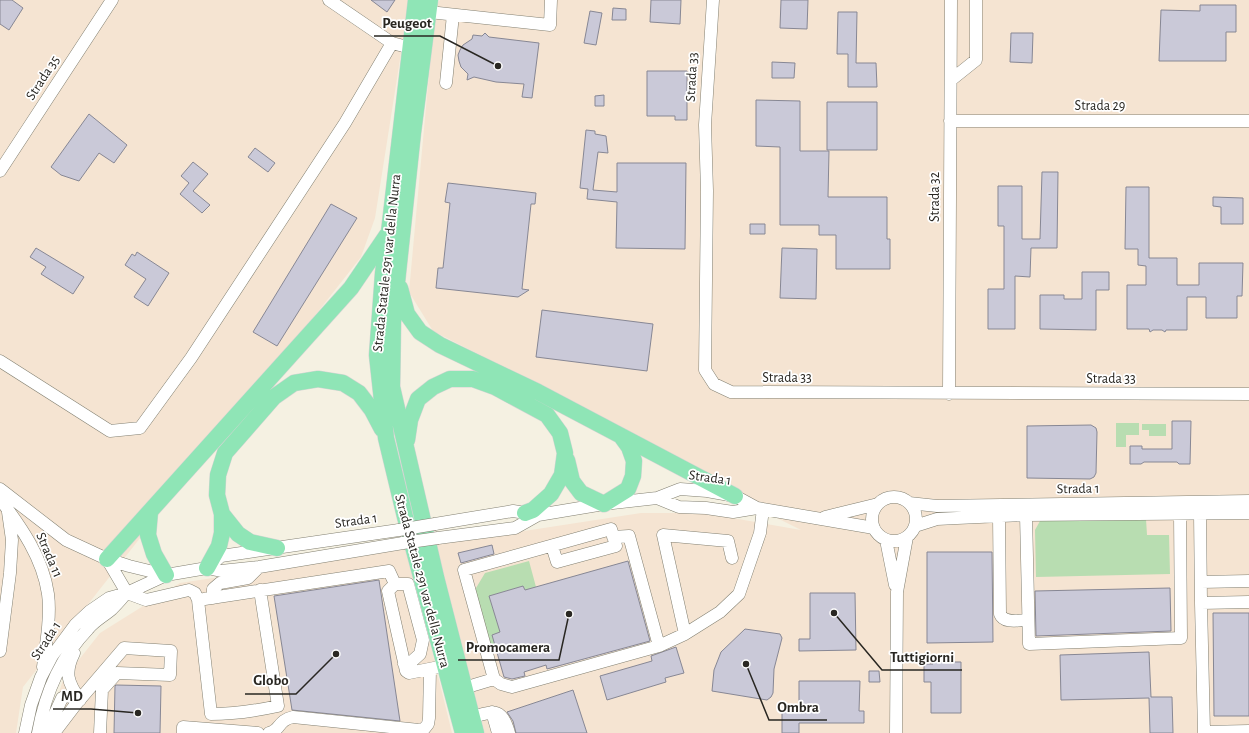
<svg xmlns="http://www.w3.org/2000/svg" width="1249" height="733" viewBox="0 0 1249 733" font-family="'Alegreya Sans',sans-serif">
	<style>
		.commercial { fill: #f5e4d2 }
		.green { fill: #b8ddb1 }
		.building { fill: #cac9d8; stroke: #878794 }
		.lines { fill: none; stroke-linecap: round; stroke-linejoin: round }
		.minor-casing { stroke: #838072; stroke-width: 13 }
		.major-casing { stroke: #d4d4d3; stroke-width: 17 }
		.minor { stroke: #fff; stroke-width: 12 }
		.major { stroke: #8fe5b6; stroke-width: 16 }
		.minor-bridge-casing { stroke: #838072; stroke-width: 13; stroke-linecap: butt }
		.minor-bridge { stroke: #fff; stroke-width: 12 }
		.labels { text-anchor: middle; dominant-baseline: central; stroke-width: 3.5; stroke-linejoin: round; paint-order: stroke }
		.street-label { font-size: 14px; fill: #292722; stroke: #fff }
		.leader { fill: none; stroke: #292722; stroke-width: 1.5 }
		.callout-dot { fill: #292722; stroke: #fff; stroke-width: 1.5 }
		.callout-label { font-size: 15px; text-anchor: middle; font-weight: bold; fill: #292722; stroke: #fff; stroke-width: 3.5; stroke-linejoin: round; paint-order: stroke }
	</style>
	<rect width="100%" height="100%" fill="#f5f1e2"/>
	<!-- commercial -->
	<path class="commercial" d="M0,0H408L404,34L375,218L361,257L23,687L16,733H0Z
		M440,0H1249V733H481L433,545L641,513H704L801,530L757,508L482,356L433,331L409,292L434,20L437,4Z
		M407,549L452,733H46L63,680L100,633L180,583Z"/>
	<!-- green -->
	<path class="green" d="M1139,423V435H1126V447H1116V423Z
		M1142,424H1166V436H1149V430H1142Z
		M1146,519L1147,535H1169L1170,574L1036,577L1035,530L1040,521Z
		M529,561L536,587L525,590L523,586L489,596L500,632L492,635L497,651L490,653L473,593L485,573Z"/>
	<!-- building -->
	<path class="building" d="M0,0H12L23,8L9,30L0,24Z
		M371,0H395L387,12Z
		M651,0H681L680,24L650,22Z
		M781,0H808L807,29L780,28Z
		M1200,5H1236V32H1226V61H1159L1161,10L1200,11Z
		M613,8L626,9V20H612Z
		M590,11L602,13L596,45L584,43Z
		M838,12H857L856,63H876L877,87H848V54H837Z
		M485,33L489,37L539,43L532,98L522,97L524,84L496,82L474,77L467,80L468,74L461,67L459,61L458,55L460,50L463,45L472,39L473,35L482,36Z
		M1011,33H1033L1032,63L1010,62Z
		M772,62L795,63L794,78H772Z
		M647,71H687V120H675V116H647Z
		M604,95V106H595V96Z
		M756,100L800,101V151H829L828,197H887V239H890V269H836V235H819V225H780V147L756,146Z
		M827,102H877V150H827Z
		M89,114L127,145L114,163L99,153L79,181L61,175L51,167Z
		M586,130L595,131V134L606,136L608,153L598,152L593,190L617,192V163H686L685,249L616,248L617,202L587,199L588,189L580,188Z
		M255,148L275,163L268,172L248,157Z
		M193,162L208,174L193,191L210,205L202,213L180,194L189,183L181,176Z
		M1042,172H1058L1057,248H1031L1030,277L1015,276V329H988V289H1004V226H998V186H1022V239H1040Z
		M448,183L536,193L535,204H531L522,289L529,290L518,297L436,288L438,268H443L450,203L445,202Z
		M1126,187H1149V258H1177V285H1199V263H1243L1242,296H1237V318H1206V297H1187V330H1166L1165,332L1162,330H1153L1150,332L1149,329H1127V285H1146V266L1138,265V249H1125Z
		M1213,197L1243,198V224H1221V207L1213,206Z
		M331,204L357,218L277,346L253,332Z
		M750,224H765V234H750Z
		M36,248L84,277L73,294L41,274L46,267L30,257Z
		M782,248L817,249L816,299L780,298Z
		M137,252L169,273L148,306L134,297L146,279L125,265L132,254L135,256Z
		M1082,272H1109V290H1096V330L1040,329V295H1064V299H1082Z
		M542,310L653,324L647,371L536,357Z
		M1172,421H1191L1190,464H1179L1177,462H1144L1141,464H1130V446H1142V449H1172Z
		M1091,425L1096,428L1097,432L1096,473L1094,477L1090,479L1027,478V426Z
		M492,545L494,554L461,563L458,553Z
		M927,552H992L993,642L927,643Z
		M628,561L650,641L547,669L546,665L524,672L525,676L512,679L504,677L492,635L500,632L489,596L523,586L525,590Z
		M379,580L400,721L292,710L274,596Z
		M1170,588L1171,631L1036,636L1035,591Z
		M810,593H855L856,650L799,651V639H810Z
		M1213,613H1249V716H1214Z
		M745,629L780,634L782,638L774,669L773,693L771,697L767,700L712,691L714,670L721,652Z
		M676,647L684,673L665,678L666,682L607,700L600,676L652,661L651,656Z
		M1149,652L1151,697H1172L1173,733H1150L1149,698L1061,700L1060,655Z
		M933,662H961V713H931V682H924V664H933Z
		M869,671H879L880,682H869Z
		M799,681H860L859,711H864V723H799V733H782V711H799Z
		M116,685L161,686L160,733H114L115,686Z
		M573,690L587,733H516L513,721L507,712Z"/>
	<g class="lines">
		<defs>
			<path id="minor" d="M329,0L392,43L411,48
				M713,0L705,125L707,191L705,370L714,384L731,392L1249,394
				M429,12L550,25L551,0
				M951,80L976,60V0
				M446,83L453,15
				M950,121H1249
				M0,171L112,0
				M0,361L110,431L140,428L191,358L345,123L392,43
				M949,394L951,0
				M0,489L66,540L107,559L129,566L166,575
				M872 519a22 22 0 1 1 44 0a22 22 0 1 1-44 0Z
				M657,498L679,507L706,508L733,512L757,508L874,528
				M0,499C21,527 43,558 48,594C51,615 46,645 43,667
				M909,503L937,506L1249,501
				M1200,513L1201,603L1249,602
				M1026,515L1029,644L1181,638L1180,513
				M999,516L1000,614C1004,624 1019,620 1028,620
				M825,517L878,504
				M435,524L513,511L538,515L604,504L657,498L680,489L707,491L735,496L757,508
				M915,526L937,519L957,518L1026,515L1249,513
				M613,537L629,536L659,646L685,634L720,612L739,594L760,533L763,509
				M438,538L515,528L538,515
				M886,540L895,585
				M107,559L127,593
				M211,565L221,556L399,530
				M1201,582L1249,581
				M395,584H408L423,640L420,654L410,663L404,664
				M127,593L146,600L189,590L195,593L198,600L211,714C234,714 255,711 278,706L260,590
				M213,598V589L220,583L248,578L259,567
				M198,600L389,571L395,584L388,591L406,671L409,673L444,666
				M1201,603L1204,732L1249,731
				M685,634L663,535L728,541L732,558
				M0,651L10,573L12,540L8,512
				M74,653C64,673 68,683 80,700
				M494,679L501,684L512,687L659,646
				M464,688L494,679L464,570L611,529L616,546L557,562L552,546
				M492,712L498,733
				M472,717C494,711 502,707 509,733
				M25,733L31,705L41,677L52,656L75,625L90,611L109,598L127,593L166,575L207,568L221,571L259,567L403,543
				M38,733C45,694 60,658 88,629C94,621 104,616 112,609C117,604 122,599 126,593
				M46,733L62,698C68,694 74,698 80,700
				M54,733L76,704L124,648L171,651L170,675L117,673L102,690L100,733
				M183,733V727L258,733
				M269,733C280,731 278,720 293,717L419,730L424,729L428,724L429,718L430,669
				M896,733L897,592L907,537"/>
			<path id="major" d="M416,0L389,232L383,273L377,355L386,438L405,517L463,733
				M430,0L413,133L398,273L393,322L392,387L436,577L476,733
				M400,288L407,314L420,332L440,345L538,392L735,496
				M407,440L410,420L418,399L433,387L450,379H473L495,387L547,415L560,433L565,453L562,475L551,494L533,510L525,513
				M567,460L572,481L581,493L604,504L628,489L633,476L634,461L629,447L621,436
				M150,512L148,535L154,554L166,575
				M277,548L250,542L238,534L222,514L217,495L218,475L225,453L274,397L294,383L318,379L343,383L359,393L372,410L382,429
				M107,559L351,288L387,235
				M207,568L219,546L222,533V514"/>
		</defs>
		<!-- minor casing -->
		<use href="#minor" class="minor-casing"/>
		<!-- major casing -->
		<use href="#major" class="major-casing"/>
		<!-- minor -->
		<use href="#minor" class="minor"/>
		<!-- major -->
		<use href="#major" class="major"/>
		<defs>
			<path id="minor-bridge" d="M399,530L435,524
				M403,543L438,538"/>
		</defs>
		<!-- minor-bridge casing -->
		<use href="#minor-bridge" class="minor-bridge-casing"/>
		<!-- minor-bridge -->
		<use href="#minor-bridge" class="minor-bridge"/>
	</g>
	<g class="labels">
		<!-- street labels -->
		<g class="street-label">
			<text transform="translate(692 77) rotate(-87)">Strada 33</text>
			<text transform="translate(43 78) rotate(-57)">Strada 35</text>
			<text x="1100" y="106">Strada 29</text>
			<text transform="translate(935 197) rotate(-90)">Strada 32</text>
			<text transform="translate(387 263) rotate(-84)">Strada Statale 291 var della Nurra</text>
			<text x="787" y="378">Strada 33</text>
			<text x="1111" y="379">Strada 33</text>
			<text transform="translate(710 478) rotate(8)">Strada 1</text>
			<text transform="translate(1078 489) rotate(-1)">Strada 1</text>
			<text transform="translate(356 521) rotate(-8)">Strada 1</text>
			<text transform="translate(49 555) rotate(67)">Strada 11</text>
			<text transform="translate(422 581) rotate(75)">Strada Statale 291 var della Nurra</text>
			<text transform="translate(46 641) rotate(-57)">Strada 1</text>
		</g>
	</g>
	<!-- callouts -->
	<path class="leader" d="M498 66L440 36H374M569 614L559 660H458M834 613L882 670H962M336 654L296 694H245M138 713L91 709H53M746 664L769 720H827"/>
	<g class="callout-dot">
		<circle cx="498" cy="66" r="4"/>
		<circle cx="569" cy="614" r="4"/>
		<circle cx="834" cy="613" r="4"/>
		<circle cx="336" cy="654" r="4"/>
		<circle cx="138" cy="713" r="4"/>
		<circle cx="746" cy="664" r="4"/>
	</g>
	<g class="callout-label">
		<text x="407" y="28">Peugeot</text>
		<text x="508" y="652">Promocamera</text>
		<text x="922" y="662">Tuttigiorni</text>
		<text x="271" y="685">Globo</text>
		<text x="72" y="701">MD</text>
		<text x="798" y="712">Ombra</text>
	</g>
</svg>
